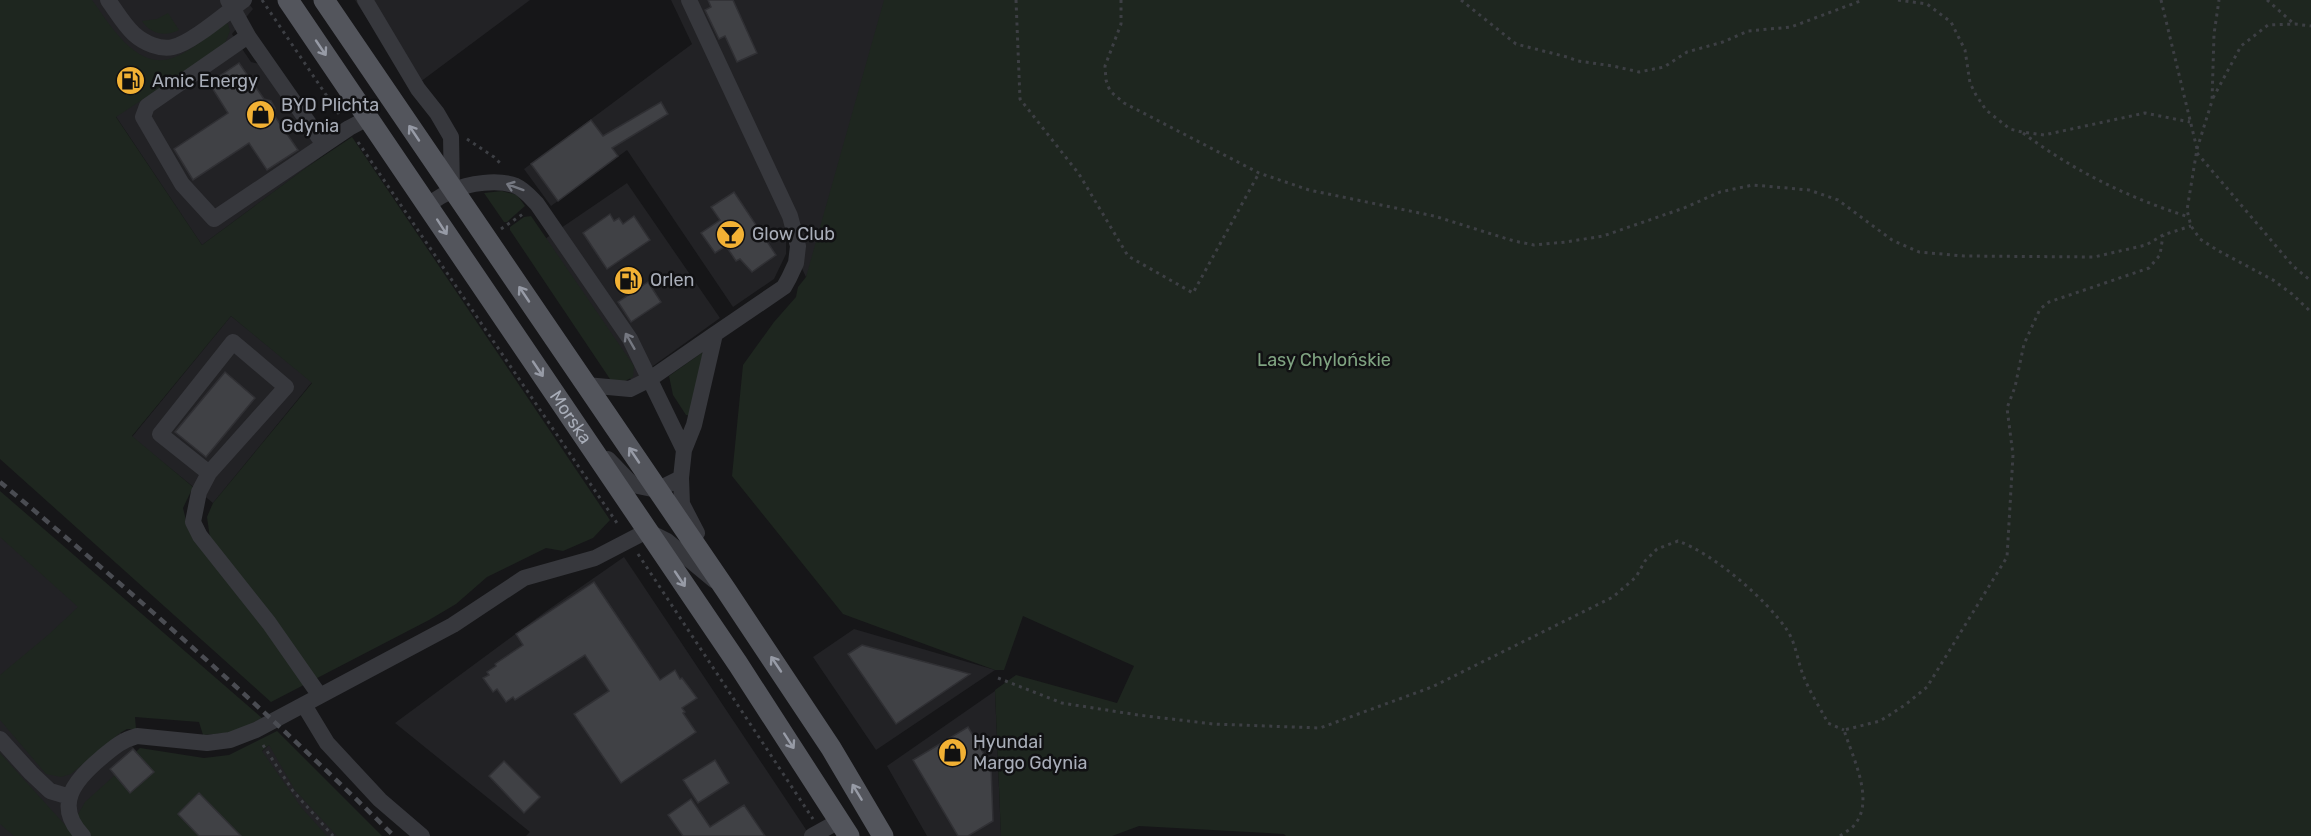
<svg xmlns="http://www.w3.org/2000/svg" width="2311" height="836" viewBox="0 0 2311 836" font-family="Rubik,sans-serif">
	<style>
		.built { fill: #222225 }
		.green { fill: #1e261f; fill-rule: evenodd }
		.building { fill: #404145; stroke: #303034; stroke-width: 1.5 }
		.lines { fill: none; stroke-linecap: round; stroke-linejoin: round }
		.path { stroke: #3d3f44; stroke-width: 3; stroke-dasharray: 3 4.5; stroke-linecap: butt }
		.minor { stroke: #37383d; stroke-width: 16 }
		.major { stroke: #53555c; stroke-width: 21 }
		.rail { stroke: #4a4c52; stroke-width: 4.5; stroke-dasharray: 8 6; stroke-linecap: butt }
		.oneway { stroke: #979ba6 }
		.oneway2 { stroke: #757881 }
		.labels { text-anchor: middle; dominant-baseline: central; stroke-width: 5; stroke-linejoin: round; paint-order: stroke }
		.poi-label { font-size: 18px; fill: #a8adb8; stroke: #111113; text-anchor: start }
		.park-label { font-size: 18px; fill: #7fa381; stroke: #111113 }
		.street-label { font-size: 18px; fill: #a8adb8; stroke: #111113 }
	</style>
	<rect width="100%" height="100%" fill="#161618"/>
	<!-- built -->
	<path class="built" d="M38,0H246L253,9L232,34L251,62L277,68L333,148L202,245Z
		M355,0H530L412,88Z
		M671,0H925L806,277L786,236V254L774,279L733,307L627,150L551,206L524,169L692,44Z
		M627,183L720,318L632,381L539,243Z
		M231,316L312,382L213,503L132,437Z
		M0,510L155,643L89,698L141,756L239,773L269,745L363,836H0Z
		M624,557L803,825L810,836H526L530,832L395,723L545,612Z
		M854,629L995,670L876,750L813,657Z
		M995,691L1001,836H927L887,766Z"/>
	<!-- green -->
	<path class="green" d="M0,0H92C110,24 137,73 175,57C193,50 210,34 226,23L228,24L230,31L224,46L116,117L202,245L307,167L352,137L610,520L593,538L563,551L546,548L487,577L456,604L429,620L271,702L0,459ZM231,316L312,383L213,503L207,517L210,538L187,524L183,508L193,487L132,436Z
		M884,0H2311V836H1286L1284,834L1139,826L1112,836H1001L995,690L1016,675L1117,703L1134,666L1023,616L1004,670H995L843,614L732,476L743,365L774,322L796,297L798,287L806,277Z
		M168,13L179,30C166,37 150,34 142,21L157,19Z
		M502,191L517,195L525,206L507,222H504L484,193Z
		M531,216L634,366L633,377L625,381L612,382L510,230V227L524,217Z
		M703,352L691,416L686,415L673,395L669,376Z
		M0,491L262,718L236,732L203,735L199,722L135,717L136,729H127L120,733L71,774L61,777L46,774L0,720V675L48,635L78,607L0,537Z
		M277,731L382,836H337L295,790L269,745L262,751L301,807L327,836H241L199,793L179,814L199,836H92L82,827L77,816L85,802L115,775L153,771L136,752L140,748L204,758L229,755Z
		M0,753L75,836H14L0,824Z"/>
	<!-- building -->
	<path class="building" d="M708,0H733L757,53L737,62L725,36L719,39L705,10L711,7Z
		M239,63L264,99L271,101L275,108L274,115L298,150L267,170L249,143L193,180L174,149L228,113L209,83Z
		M661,102L668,114L612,148L618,156L558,201L531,164L591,120L603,136Z
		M734,192L776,255L752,272L740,259L736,261L726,246L715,253L701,233L720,220L711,207Z
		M610,214L614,221L619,218L623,224L634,216L650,240L607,269L583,233Z
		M648,282L661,302L631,322L618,302Z
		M225,372L255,398L206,457L175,432Z
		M594,582L660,680L675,670L680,679L682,678L697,698L682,708L685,712L683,713L696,732L621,783L574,714L609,691L585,655L515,700L513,697L506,702L497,689L493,692L483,678L489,675L487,672L496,666L495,664L523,645L516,634Z
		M862,645L970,674L896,724L848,654Z
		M968,727L991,766L993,821L968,836H958L913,760Z
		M133,749L154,772L130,793L110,769Z
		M715,760L729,783L698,803L683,780Z
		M504,761L540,797L524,813L489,776Z
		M199,793L241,836H199L178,814Z
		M691,799L710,827L744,805L765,836H683L668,815Z"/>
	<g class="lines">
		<!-- path -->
		<path class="path" d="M262,0L339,114
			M1016,0L1020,99L1079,174L1128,256L1193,293L1259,173
			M1121,0V24L1105,66L1106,80L1110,91L1124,103L1259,173L1309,190L1434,216L1514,241L1534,245L1566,242L1603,236L1684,208L1720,192L1753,185L1809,190L1838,200L1892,240L1919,252L1964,256L2094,257L2146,245L2163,235L2191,226
			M1461,0L1516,44L1567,57L1578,61L1613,66L1639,72L1664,67L1687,52L1723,42L1748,31L1791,27L1863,0
			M1898,0L1927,4L1951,22L1965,50L1970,83L1976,95L1986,110L2010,129L2022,132L2044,135L2145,113L2190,122
			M2161,0L2197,149L2187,210L2191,226L2200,239L2217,250L2273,280L2292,294L2311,312
			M2267,0L2293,23
			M2213,98L2241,46L2268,25L2295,24L2311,26
			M2023,133C2074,171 2129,198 2189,217
			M467,139L494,157L502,165
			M358,142L619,526
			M2197,149L2212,101L2214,34L2219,0
			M2197,153L2293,266L2311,281
			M501,229L523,214
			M638,554L813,819
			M998,678L1062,703L1138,715L1213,724L1320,728L1432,687L1613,597L1636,577L1645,561L1657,549L1678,541C1714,554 1766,599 1787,630C1795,642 1797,657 1801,669C1807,688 1819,706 1828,723L1844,730
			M263,745L293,791L333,836
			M1840,836C1845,832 1852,829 1855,824C1875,800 1852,756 1844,730L1880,721L1905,705L1927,687L2007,557L2013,455L2007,408L2015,387L2024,344L2040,309L2049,302L2149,268L2160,255L2163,235"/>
		<!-- minor -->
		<path class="minor" d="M108,0C116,11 124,25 134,34C144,43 160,50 173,47C192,43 227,12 244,0
			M228,0L248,36L147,106L143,117L182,184L214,219L349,128L368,118
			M365,0L418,89L437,113L451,137L452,190
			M689,0L790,216L798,246L796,263L789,278L784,287L715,334L694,425L684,450L681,478L682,504L697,533
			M248,36L324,145
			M428,205C435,200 443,194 452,191C468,183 499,179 516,186C525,190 530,197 537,204L630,339L684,450
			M586,385L630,389L650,379L715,334
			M608,459L633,485L657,490L681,478
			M209,473L160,434L233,342L286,387L209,473L199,492L193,522L200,536L269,623L320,696
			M304,705L327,743L380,800L422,836
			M0,739L31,773L50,791L70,797
			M83,836C53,805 75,780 101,758C113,748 122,740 137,736L207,743L230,740L256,730L453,625L524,578L595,558L647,531L667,541L714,580
			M812,836L839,821"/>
		<!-- major -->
		<g class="major">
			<path id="s1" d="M288,0L738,664L849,836"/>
			<path d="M324,0L726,590L831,748L883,836"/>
		</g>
		<!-- rail -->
		<path class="rail" d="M0,482C135,594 269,713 394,836"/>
	</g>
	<!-- one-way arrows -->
	<defs><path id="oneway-shaft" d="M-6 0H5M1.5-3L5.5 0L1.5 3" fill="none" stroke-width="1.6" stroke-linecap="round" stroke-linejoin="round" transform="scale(1.5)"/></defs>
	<g class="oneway">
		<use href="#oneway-shaft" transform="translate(321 48) rotate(56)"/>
		<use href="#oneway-shaft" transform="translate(414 133) rotate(-124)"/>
		<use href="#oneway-shaft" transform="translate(442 227) rotate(57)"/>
		<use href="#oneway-shaft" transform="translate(524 294) rotate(-124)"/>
		<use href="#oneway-shaft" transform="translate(538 369) rotate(56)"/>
		<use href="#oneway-shaft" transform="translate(634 455) rotate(-124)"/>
		<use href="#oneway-shaft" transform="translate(680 579) rotate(56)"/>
		<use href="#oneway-shaft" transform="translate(776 664) rotate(-124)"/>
		<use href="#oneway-shaft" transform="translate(789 741) rotate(57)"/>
		<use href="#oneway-shaft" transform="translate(857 792) rotate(-121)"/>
	</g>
	<g class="oneway2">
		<use href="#oneway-shaft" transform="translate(515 187) rotate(-160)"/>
		<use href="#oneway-shaft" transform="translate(630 341) rotate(-120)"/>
	</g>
	<!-- icons -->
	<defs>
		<symbol id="fuel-disc" viewBox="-11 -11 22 22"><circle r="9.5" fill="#f2b134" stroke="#111113"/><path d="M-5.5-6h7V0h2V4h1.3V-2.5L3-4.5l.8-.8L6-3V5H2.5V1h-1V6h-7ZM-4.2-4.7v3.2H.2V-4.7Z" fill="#111"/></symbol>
		<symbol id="shop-disc" viewBox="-11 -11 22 22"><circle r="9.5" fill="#f2b134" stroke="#111113"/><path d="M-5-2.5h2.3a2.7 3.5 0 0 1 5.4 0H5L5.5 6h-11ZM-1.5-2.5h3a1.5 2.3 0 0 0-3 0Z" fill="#111"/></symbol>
		<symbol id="bar-disc" viewBox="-11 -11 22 22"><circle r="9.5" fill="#f2b134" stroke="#111113"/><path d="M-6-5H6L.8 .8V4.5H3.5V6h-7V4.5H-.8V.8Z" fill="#111"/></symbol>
	</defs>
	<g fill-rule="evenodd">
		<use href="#fuel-disc" x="114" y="64" width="33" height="33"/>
		<use href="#shop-disc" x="244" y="98" width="33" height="33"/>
		<use href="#bar-disc" x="714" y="218" width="33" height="33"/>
		<use href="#fuel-disc" x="612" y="264" width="33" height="33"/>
		<use href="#shop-disc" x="936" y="736" width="33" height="33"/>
	</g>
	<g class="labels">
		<!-- poi labels -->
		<g class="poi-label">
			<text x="152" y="81">Amic Energy</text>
			<text x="281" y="105">BYD Plichta<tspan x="281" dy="21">Gdynia</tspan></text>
			<text x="752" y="234">Glow Club</text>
			<text x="650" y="280">Orlen</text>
			<text x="973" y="742">Hyundai<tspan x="973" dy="21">Margo Gdynia</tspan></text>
		</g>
		<!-- park labels -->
		<g class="park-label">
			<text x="1324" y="360">Lasy Chylońskie</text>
		</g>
		<!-- street labels -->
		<g class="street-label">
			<text stroke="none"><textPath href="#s1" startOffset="504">Morska</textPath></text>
		</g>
	</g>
</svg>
